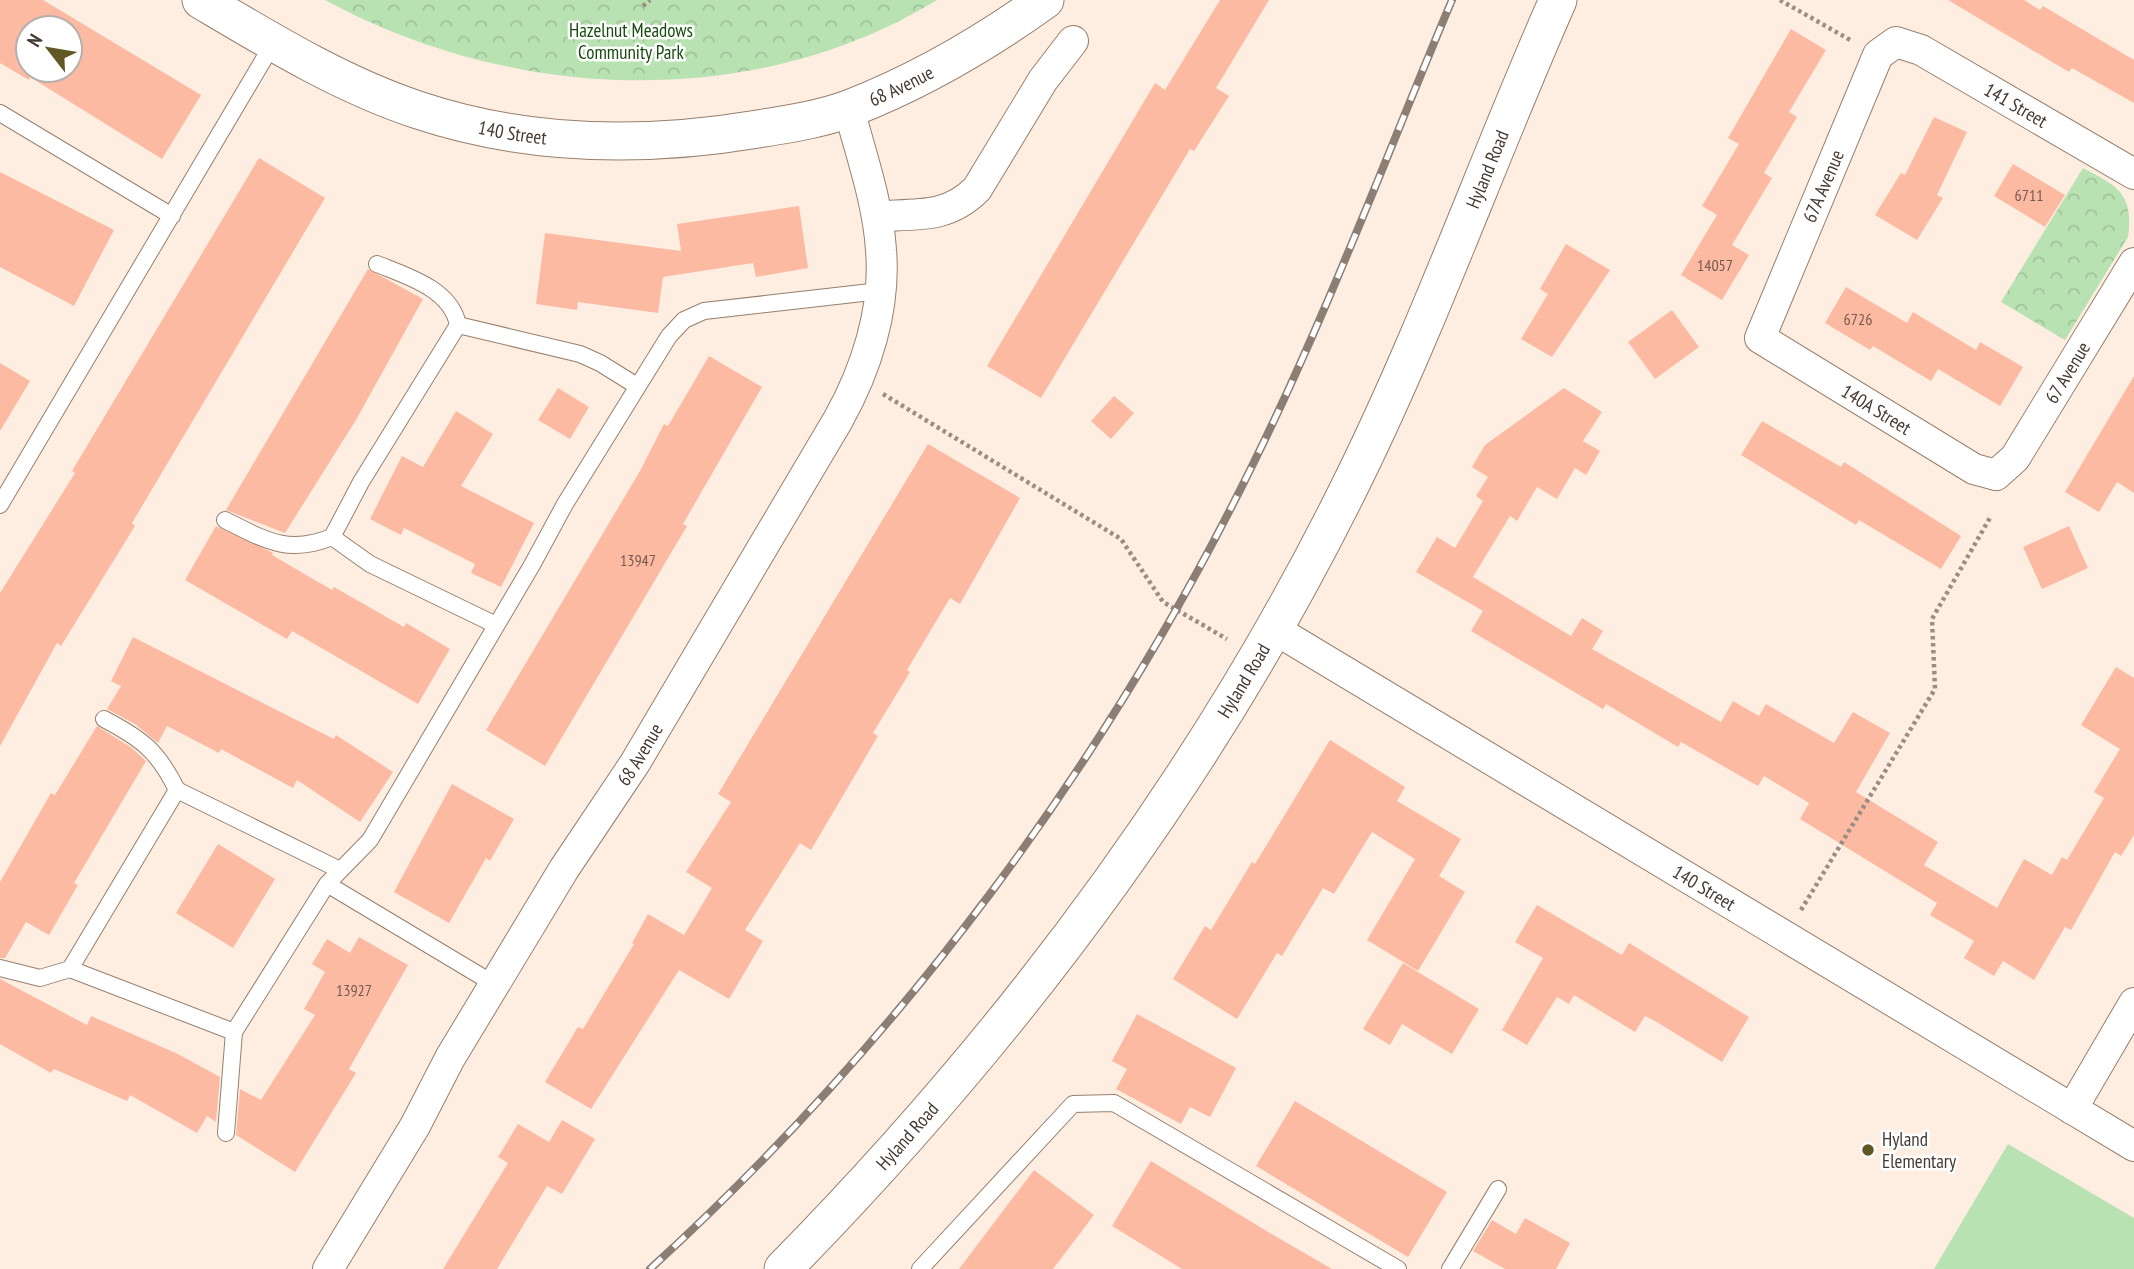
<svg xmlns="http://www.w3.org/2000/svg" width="2134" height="1269" viewBox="0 0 2134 1269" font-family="'PT Sans Narrow',sans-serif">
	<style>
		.grass { fill: #b8e2b1 }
		.park { fill: url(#park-crowns) }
		.building { fill: #fdbaa3; fill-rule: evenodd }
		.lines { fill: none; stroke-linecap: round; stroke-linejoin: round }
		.service-casing { stroke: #977f6c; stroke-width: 18 }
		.minor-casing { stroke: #977f6c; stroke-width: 32 }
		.tertiary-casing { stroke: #977f6c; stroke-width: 39 }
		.path { stroke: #9a8d83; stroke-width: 4.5; stroke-dasharray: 3.5 3.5; stroke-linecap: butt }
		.service { stroke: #fff; stroke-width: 16 }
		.minor { stroke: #fff; stroke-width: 30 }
		.tertiary { stroke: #fff; stroke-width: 37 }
		.rail-casing { stroke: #8b7e75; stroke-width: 8 }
		.rail { stroke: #fff; stroke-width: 5; stroke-dasharray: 16; stroke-linecap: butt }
		.poi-dot { fill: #605724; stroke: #fff; stroke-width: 2.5 }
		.labels { text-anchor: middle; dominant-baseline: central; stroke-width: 5; stroke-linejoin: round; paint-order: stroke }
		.number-label { font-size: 16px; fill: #735a4e }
		.park-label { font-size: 19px; fill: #174c0d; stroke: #fff }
		.street-label { font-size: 19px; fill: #453a32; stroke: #fff }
		.poi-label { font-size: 19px; fill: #453a32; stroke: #fff; text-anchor: start }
	</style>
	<defs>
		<pattern id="park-crowns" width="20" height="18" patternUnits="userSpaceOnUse" patternTransform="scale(1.75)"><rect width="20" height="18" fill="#b8e2b1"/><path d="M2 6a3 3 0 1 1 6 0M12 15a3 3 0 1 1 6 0" fill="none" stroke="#a0c399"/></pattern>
	</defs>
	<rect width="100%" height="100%" fill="#feeee2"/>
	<!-- grass -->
	<path class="grass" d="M2008,1144L2134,1218V1269H1934Z"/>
	<!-- park -->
	<path class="park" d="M325,0H937C752,113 511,101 325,0Z
		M2083,168C2117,186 2134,193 2128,237L2065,340L2001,302Z"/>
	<!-- building -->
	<path class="building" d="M0,0H43L201,95L162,159L30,77L29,80L0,63ZM28,28H70V70H28Z
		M1220,0H1269L1216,88L1229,96L1194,151L1190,149L1041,398L987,366L1155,83L1165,90Z
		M1948,0H2024L2040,10L2043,6L2134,60V103L2072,68L2069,72Z
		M1791,29L1826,50L1789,112L1797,117L1764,173L1772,178L1732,245L1749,255L1722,300L1681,275L1717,215L1702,206L1739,144L1728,138Z
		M1934,117L1967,132L1937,195L1943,198L1917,240L1875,215L1901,173L1905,175Z
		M259,158L325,198L132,523L135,526L61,646L57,643L0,746V593L75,473L72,471Z
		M2013,164L2065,195L2045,227L1994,196Z
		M0,172L114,230L74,306L0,267Z
		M799,206L808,268L756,277L753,263L663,277L658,313L578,302L577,310L536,304L545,233L681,251L677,224Z
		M1566,244L1610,270L1552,357L1521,339L1548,294L1540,289Z
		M368,269L423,299L356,420L285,533L226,510Z
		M1846,287L1907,323L1913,312L1976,350L1980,342L2023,367L2000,406L1938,369L1931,381L1873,346L1870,350L1825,323Z
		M1672,310L1699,347L1655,379L1628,342Z
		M709,356L762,387L683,524L687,526L545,766L486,730L640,471L664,424L668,426Z
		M0,363L30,381L0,431Z
		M2134,376V493L2117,482L2099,512L2065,492Z
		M558,388L589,407L570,439L538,420Z
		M1564,388L1602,412L1583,441L1600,451L1586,475L1575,468L1557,499L1537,487L1517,521L1510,516L1473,577L1571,636L1582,618L1603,631L1592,649L1721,722L1733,701L1759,716L1766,704L1834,743L1853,712L1890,733L1856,792L1938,842L1924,865L1997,908L2024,859L2052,875L2062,857L2067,860L2104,798L2094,792L2120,749L2081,725L2116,667L2134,678V835L2121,856L2115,852L2071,930L2065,927L2034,980L2003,961L1994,976L1964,958L1974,941L1930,915L1937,903L1800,819L1809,803L1764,776L1758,786L1681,742L1678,747L1606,704L1603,709L1471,631L1483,611L1416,572L1437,537L1455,548L1483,501L1476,496L1488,477L1472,467L1485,445Z
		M1114,396L1134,413L1111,439L1091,421Z
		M456,411L493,434L461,486L534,523L501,587L471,573L475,564L404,528L401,535L370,519L402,456L423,467Z
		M1762,421L1841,467L1844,462L1961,536L1941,569L1859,520L1856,525L1741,455Z
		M928,444L1020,498L960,604L950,598L907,670L910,672L873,733L878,736L811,850L800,843L745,930L763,941L729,999L679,970L591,1109L545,1082L578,1027L583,1029L634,944L632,943L648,914L684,935L712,888L686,872L731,802L718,794Z
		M216,526L273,553L272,555L332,590L334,587L404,627L406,623L450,649L418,704L292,631L287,639L185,580Z
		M2069,526L2088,568L2042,589L2023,547Z
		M133,637L334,739L336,735L393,772L360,822L297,780L293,788L221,749L219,753L167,726L158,743L135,724L107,709L121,686L111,681Z
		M97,726L132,748L146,761L74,883L78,885L49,935L26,922L5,958H0V882L51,793L55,795Z
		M1330,740L1405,787L1397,801L1461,839L1439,876L1465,892L1418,971L1367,940L1415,859L1372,832L1334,894L1323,888L1282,956L1277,953L1237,1019L1173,979L1205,926L1211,930L1252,862L1255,864Z
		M452,784L514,819L490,861L486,858L449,923L394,892Z
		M218,844L275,879L233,948L176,913Z
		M1537,905L1622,955L1629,943L1749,1017L1722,1062L1655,1021L1645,1016L1635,1032L1574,995L1569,1004L1557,997L1527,1045L1502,1030L1543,958L1515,942Z
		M359,937L408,965L349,1069L356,1073L295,1172L236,1135L240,1089L261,1100L315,1015L304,1009L325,972L312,964L327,939L350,953Z
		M1403,963L1479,1009L1452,1054L1402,1024L1390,1045L1363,1029Z
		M0,979L87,1025L91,1016L178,1054L220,1077L216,1122L207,1116L197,1133L130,1095L127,1101L54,1069L51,1073L0,1044Z
		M1137,1014L1236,1068L1210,1117L1190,1107L1181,1124L1116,1089L1127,1069L1112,1061Z
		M1295,1101L1447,1192L1408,1257L1256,1166Z
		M562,1120L595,1139L562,1194L547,1186L497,1269H443L508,1163L498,1157L518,1124L549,1142Z
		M1151,1161L1275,1236L1332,1269H1182L1112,1226Z
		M1034,1170L1094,1215L1053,1269H959Z
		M1525,1218L1570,1243L1556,1269H1505L1473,1251L1492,1220L1516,1234Z"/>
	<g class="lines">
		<defs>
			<path id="service" d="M0,113L172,216
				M458,325L580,354L600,363L637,386
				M0,505L274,42
				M225,520C265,540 288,555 332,537L361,482L458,325C451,289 407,276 377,264
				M332,537L370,564L496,625
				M104,719C142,739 158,751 177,790L340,870
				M327,884L494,984
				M0,968L40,978L70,969L234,1032
				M70,969L177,790
				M226,1133L234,1032L327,884L370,840L532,565L565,504L669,336L684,320L704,311L880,291
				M920,1269L1073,1104L1114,1103L1398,1269
				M1450,1269L1498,1189"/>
			<g id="minor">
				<path id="s1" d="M2134,174L1921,50L1896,42L1878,55L1760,338L1974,469L1996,475L2015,458L2134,263"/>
				<path d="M877,216C917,214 947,219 977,189L1043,80L1073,41"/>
				<path id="s2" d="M1274,629L2134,1146"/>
				<path d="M2072,1109L2134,1003"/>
				<path id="s3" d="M328,1269L415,1126L450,1058L564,869L635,763L838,420C866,370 886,309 881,250C878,202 861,155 849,109"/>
			</g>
			<g id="tertiary">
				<path id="s4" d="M201,0C270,41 342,85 418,110C529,147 644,148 758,129C789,124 822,119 851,108C920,81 985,43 1045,0"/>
				<path id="s5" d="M783,1269C1008,1040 1204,780 1347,492C1427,332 1486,163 1558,0"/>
			</g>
		</defs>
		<!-- service casing -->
		<use href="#service" class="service-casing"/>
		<!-- minor casing -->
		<use href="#minor" class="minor-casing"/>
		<!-- tertiary casing -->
		<use href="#tertiary" class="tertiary-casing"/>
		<!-- path -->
		<path class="path" d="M1780,0L1852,41
			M643,6L650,0
			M883,394L1121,539L1163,602L1227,639
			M1801,910L1935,689L1932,619L1991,516"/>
		<!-- service -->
		<use href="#service" class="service"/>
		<!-- minor -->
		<use href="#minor" class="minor"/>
		<!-- tertiary -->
		<use href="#tertiary" class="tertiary"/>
		<defs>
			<path id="rail" d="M650,1269C899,1042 1106,765 1254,462C1328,312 1387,154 1452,0"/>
		</defs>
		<!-- rail casing -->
		<use href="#rail" class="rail-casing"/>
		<!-- rail -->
		<use href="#rail" class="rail"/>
	</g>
	<!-- markers -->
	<circle class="poi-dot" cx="1868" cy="1150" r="7"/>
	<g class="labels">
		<!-- number labels -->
		<g class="number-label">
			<text x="2029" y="195">6711</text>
			<text x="1715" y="265">14057</text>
			<text x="1858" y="319">6726</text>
			<text x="638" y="560">13947</text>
			<text x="354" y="990">13927</text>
		</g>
		<!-- park labels -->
		<g class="park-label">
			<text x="631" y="30">Hazelnut Meadows<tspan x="631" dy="22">Community Park</tspan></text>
		</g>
		<!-- street labels -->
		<g class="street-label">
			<text stroke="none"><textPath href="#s4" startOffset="738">68 Avenue</textPath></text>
			<text transform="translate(2016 105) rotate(30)">141 Street</text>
			<text stroke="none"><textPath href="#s4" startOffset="341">140 Street</textPath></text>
			<text stroke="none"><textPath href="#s5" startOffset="1316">Hyland Road</textPath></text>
			<text transform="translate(1823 186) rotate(-67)">67A Avenue</text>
			<text stroke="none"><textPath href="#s1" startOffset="1001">67 Avenue</textPath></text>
			<text stroke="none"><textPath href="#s1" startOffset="738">140A Street</textPath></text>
			<text stroke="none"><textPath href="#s5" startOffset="749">Hyland Road</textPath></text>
			<text stroke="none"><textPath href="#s3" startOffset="602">68 Avenue</textPath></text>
			<text stroke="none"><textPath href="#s2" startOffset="502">140 Street</textPath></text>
			<text stroke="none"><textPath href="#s5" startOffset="182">Hyland Road</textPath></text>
		</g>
		<!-- poi labels -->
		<g class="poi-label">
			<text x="1882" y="1139">Hyland<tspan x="1882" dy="22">Elementary</tspan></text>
		</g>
	</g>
	<!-- north arrow -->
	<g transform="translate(49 49) rotate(301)"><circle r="33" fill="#ffffff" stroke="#b5b0ad" stroke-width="2"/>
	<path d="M0-5L12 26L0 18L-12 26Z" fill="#605724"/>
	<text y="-10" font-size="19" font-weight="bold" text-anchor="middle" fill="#453a32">N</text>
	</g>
</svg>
